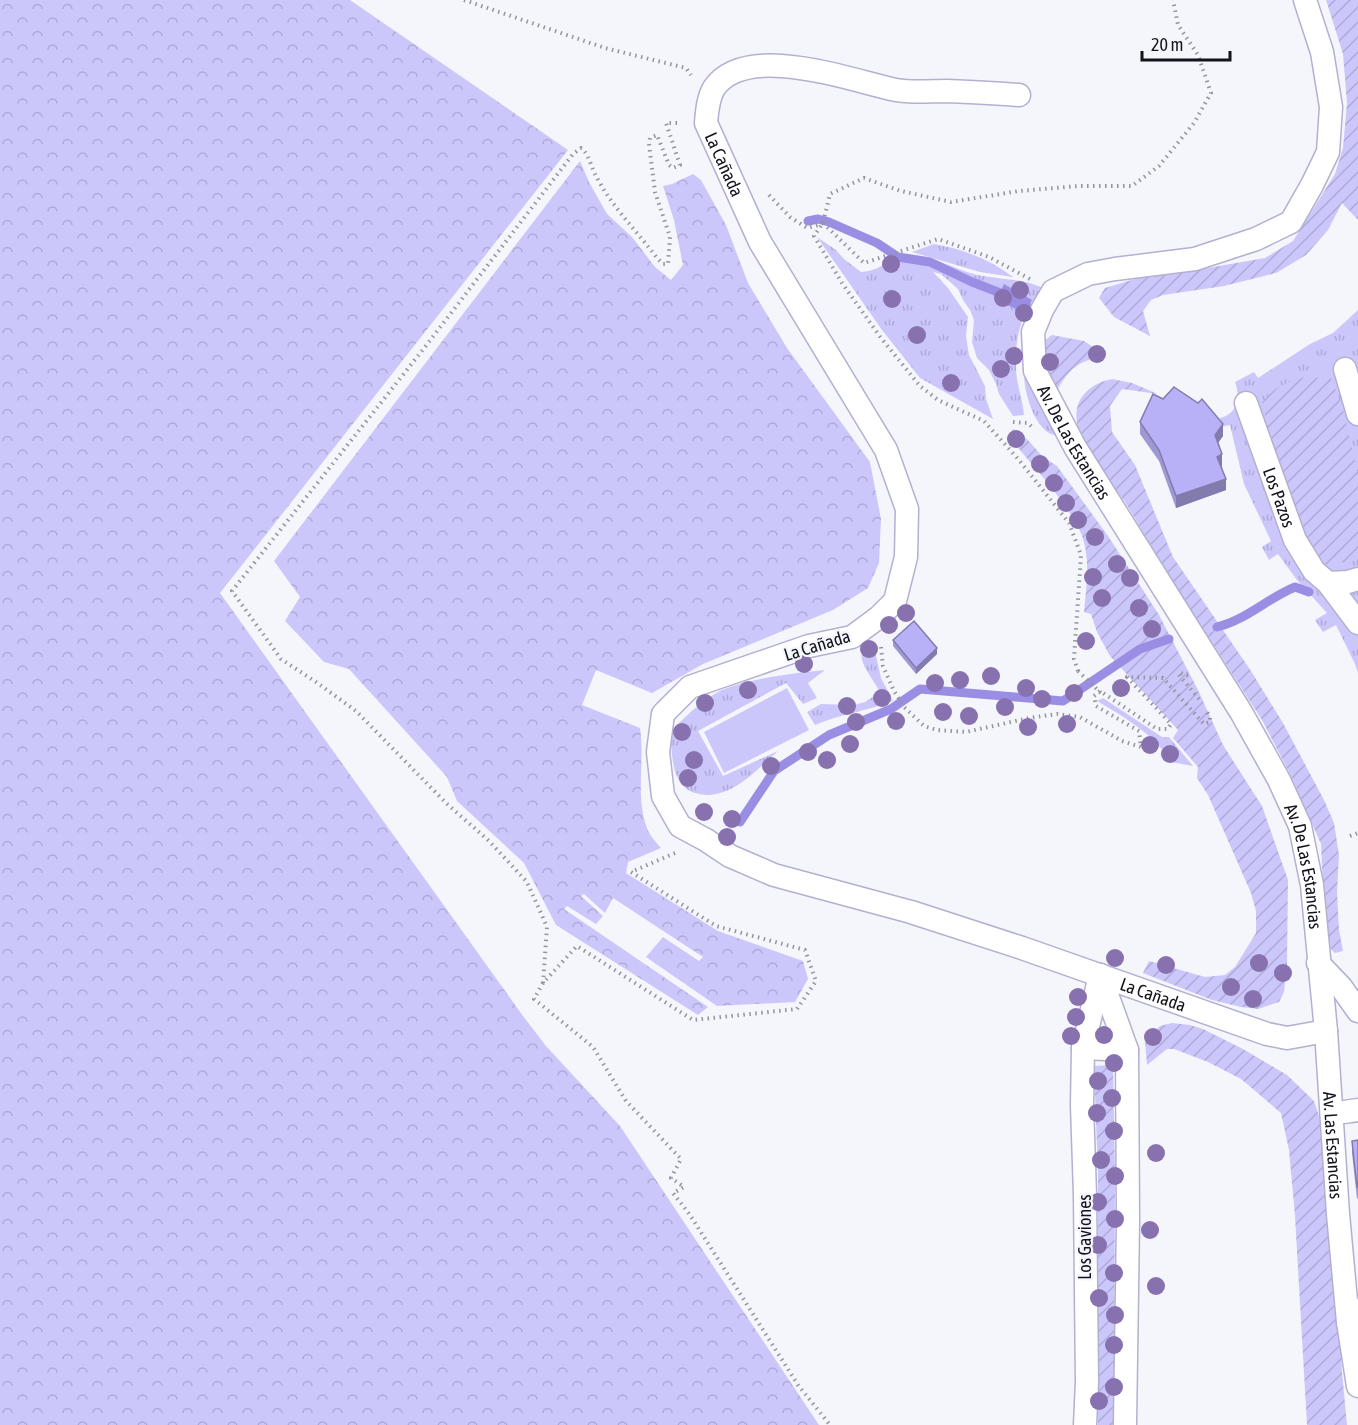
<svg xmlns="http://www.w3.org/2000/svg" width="1358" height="1425" viewBox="0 0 1358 1425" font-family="'Asap Condensed',sans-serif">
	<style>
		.grass { fill: url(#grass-tufts) }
		.forest { fill: url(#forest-crowns) }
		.garden { fill: url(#garden-furrows) }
		.pitch { fill: #ccc7fb }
		.water { fill: #998ee3 }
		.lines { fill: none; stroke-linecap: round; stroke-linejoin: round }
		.stream { stroke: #998ee3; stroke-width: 9 }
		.street-casing { stroke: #b3b0d1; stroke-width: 25 }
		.path { stroke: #94949c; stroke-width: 4; stroke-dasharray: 1.5 4.5; stroke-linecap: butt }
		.street { stroke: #fff; stroke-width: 22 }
		.path-bridge { stroke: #94949c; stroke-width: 4; stroke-dasharray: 1.5 4.5; stroke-linecap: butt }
		.tree { fill: #8771ae }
		.wall { fill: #9e98d4 }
		.shaded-wall { fill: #817cad }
		.building { fill: #b8b1f7; stroke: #817cad; stroke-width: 1.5 }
		.labels { text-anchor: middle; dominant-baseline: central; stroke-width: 4.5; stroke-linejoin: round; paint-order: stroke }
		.street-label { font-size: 18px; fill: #13121d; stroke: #f5f5fc }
	</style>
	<defs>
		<pattern id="grass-tufts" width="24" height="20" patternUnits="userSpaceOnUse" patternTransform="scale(1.5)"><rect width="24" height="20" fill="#ccc7fb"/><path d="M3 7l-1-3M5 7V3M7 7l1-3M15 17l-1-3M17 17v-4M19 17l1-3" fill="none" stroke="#aeaad7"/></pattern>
		<pattern id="forest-crowns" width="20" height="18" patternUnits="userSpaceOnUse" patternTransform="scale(1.5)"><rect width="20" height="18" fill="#ccc7fb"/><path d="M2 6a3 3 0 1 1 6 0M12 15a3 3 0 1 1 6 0" fill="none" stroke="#aeaad7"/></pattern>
		<pattern id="garden-furrows" width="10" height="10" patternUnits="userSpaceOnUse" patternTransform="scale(1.5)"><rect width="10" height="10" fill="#ccc7fb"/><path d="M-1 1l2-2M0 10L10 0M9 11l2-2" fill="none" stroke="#aeaad7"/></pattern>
	</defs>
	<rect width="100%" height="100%" fill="#f5f5fc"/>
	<!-- grass -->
	<path class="grass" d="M817,237L836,250L844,259L861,272C874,271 881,267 891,259L888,257C923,247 946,268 978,275C1000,280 1026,278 1046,290C1018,308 1013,348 1017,379C1019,391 1023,403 1024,415L1013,416L999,394L996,384L989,370L977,358L972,342L974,320L970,310L963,300L958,289L941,274L933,272L948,288L968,317L966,336L969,355L985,386L986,399L993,419L920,378L882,330Z
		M934,244C963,249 989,259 1013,277L980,272L912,252Z
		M1358,310V673L1355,664L1336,625L1323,632L1315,620L1327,613L1297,580L1278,554L1269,560L1262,547L1271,541L1244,484L1230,425L1221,427L1220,418C1237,414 1241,398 1235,382L1254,372L1258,378L1310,344L1333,333Z
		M1037,316L1064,435C1060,435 1054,436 1051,434C1033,426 1023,389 1024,371C1026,353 1033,333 1037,316Z
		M869,641L874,647L881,678L893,701C867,711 840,714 815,725L807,712L821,704L854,705L865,702L880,692C872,676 850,656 869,641Z
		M825,670L808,683L817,698L803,704L786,683L698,731L723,776L778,751C755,771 729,803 695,793C689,791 683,787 680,782C671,769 672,748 670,732C685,717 698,704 716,693C742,679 795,673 825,670Z
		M1103,698L1162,737H1169L1193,766L1171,762C1154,734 1124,717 1097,701Z"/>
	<!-- forest -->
	<path class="forest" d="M0,0H350L568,150L220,593L523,1016L546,1046L620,1126L819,1425H0Z
		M580,161L589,182L607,214L632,237L655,267L671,280L683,265L674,220L663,186L672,184L693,174L701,180L726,225L748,283L787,348L870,462L881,519L879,563L868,588L833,610L703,664L652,693L596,670L582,705L640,728C645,761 635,796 647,828C649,835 656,842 661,848L628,862L626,873L718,931L803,961L808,979L795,1002L717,1006L646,957L663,937L699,961L703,957L613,898L605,913L584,894L581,896L603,916L596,924L567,906L564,909L708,1007L698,1015L556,925L524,863L457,801L447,777L349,669L324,662L285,621L300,597L274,561Z"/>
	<!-- garden -->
	<path class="garden" d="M1326,0H1358V220L1342,203L1328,230L1306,255L1276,273L1224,286L1163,295L1151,300L1143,311L1150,336L1114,317L1099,298L1105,288L1148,275L1196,270L1265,258L1293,241L1335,174L1343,148L1347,103L1343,54Z
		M1052,335L1084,341L1102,353L1099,358C1078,360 1066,373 1057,391H1054L1043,362L1044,341Z
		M1305,377L1331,378L1343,409L1358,475V557L1346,562L1322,565C1293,514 1275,460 1262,403C1273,387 1287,382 1305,377Z
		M1112,379L1132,383L1158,394L1122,389L1110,406L1112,432L1135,465L1173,557L1251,671L1283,723L1324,800L1334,823L1339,855L1337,892L1339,930L1343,951L1335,953L1329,947L1323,888L1321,844L1291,776L1262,720L1168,574L1125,502L1104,475L1078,427C1071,402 1087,384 1112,379Z
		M1013,429L1027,439L1043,457L1057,466L1108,536L1159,615L1198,690L1223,745L1262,806L1288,880L1287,964L1284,992L1279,1002L1258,1009L1241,1007L1212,1000L1143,973L1149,961L1205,977L1225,975L1235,967L1256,933V911L1251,893L1208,795L1197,778L1198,767L1173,738L1178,730L1110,656L1097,632L1091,614L1084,612C1086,589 1090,566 1084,542C1076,511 1030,463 1008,436Z
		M1172,1023L1190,1025L1203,1029L1243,1049L1287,1075L1314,1101L1323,1128L1336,1246L1342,1372L1347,1425H1307L1295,1216L1289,1150L1281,1113L1241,1079L1208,1062L1174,1049H1167L1147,1065L1145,1041L1160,1026Z
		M1113,1065L1115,1176L1114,1425H1098V1174L1094,1066Z"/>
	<!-- pitch -->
	<path class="pitch" d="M787,688L809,730L724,773L704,732Z"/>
	<!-- water -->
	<path class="water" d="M1004,284L1032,300L1025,313L996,300Z"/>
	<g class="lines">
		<!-- stream -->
		<path class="stream" d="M808,221L818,219L829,222L877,243L898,257L930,262L972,282L1003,294L1039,313
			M1217,627C1246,620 1268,598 1295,587L1309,592
			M740,822L774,771L829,735L891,709L920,689L1063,701L1140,649L1169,639"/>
		<defs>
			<g id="street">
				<path id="s1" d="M1305,0L1322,52L1331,107L1328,152L1312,185L1291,222L1256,239L1195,259L1115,269L1088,274L1053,291L1042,310L1033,332L1035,371L1075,447L1241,712L1279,780L1300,826L1312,885L1326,1031L1338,1214L1348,1322"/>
				<path id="s2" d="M1019,95C995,93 971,92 947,91C930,91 912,93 896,90C852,81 746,41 714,88C708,98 707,111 706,123L760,242L886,450L907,509L906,557L895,601L879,617L852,637L809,646L690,687L663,714L658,752L663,796L680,826L706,840L730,856L774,875L911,912L1022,948L1267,1034L1287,1038L1326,1031"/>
				<path d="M1345,369L1358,414"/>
				<path id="s3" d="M1246,403L1295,540L1314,571L1328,583L1348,582L1358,579"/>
				<path d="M1328,583L1358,623"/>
				<path d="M1318,963L1341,987L1358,1011"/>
				<path d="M1100,975L1127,1050L1128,1222L1125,1425"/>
				<path d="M1083,1048L1127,1050"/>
				<path d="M1344,1112L1358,1110"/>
				<path d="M1349,1306L1348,1322L1358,1386"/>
				<path d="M1085,1425L1087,1382L1085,1195L1082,1105L1083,1048L1100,975"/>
			</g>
		</defs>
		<!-- street casing -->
		<use href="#street" class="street-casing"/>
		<!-- path -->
		<path class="path" d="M464,0L605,48L686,68L691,75
			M769,195L790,217L807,228L822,224
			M823,223L864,263L938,239L989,257L1030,279
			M1013,422L1028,423L1034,429
			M881,647L883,666L894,691L904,707L924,726L937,730L966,732L1029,718L1057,714L1080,717L1122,741L1141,747L1139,731L1096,706L1094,696L1100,691L1157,729H1168L1171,724L1127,677L1163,678L1204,724L1210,722V717L1205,709
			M1078,671L1074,659L1081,555L1069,523L1019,460L984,421L938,400L920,386L881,338L842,283L814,236L823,223L830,194L864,178L901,191L951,202L1019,191L1079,186H1132L1159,166L1194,123L1211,93L1198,55L1178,25L1173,0
			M1188,676L1181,673L1178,674L1200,700
			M1350,836L1358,833
			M675,853L631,872L716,926L805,950L816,981L797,1009L693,1020L577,946L543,983L534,999L593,1047L626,1101L681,1159L671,1178L684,1187L673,1193L690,1215L798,1385L830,1425
			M543,983L547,927L527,882L489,841L446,803L356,711L316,682L281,659L232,591L425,347L573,154L581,148C589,154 591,167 596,176C612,207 636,230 657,258L663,264H668L670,237L655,192L649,144L650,138L657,135L669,165L673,168L680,165L666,123H680"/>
		<!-- street -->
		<use href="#street" class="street"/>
		<!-- path-bridge -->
		<path class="path-bridge" d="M1078,671L1101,693"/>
	</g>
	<!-- trees -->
	<g class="tree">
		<circle cx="891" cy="264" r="9"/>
		<circle cx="1020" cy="290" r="9"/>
		<circle cx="1003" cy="298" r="9"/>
		<circle cx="892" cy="299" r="9"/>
		<circle cx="1024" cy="313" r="9"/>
		<circle cx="917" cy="335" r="9"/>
		<circle cx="1097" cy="354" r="9"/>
		<circle cx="1014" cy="356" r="9"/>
		<circle cx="1050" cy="362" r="9"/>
		<circle cx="1001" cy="369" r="9"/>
		<circle cx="951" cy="383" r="9"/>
		<circle cx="1016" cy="439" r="9"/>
		<circle cx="1040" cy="464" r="9"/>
		<circle cx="1054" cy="483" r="9"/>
		<circle cx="1066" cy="503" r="9"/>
		<circle cx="1078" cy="520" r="9"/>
		<circle cx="1095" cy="537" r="9"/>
		<circle cx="1117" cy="564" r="9"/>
		<circle cx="1093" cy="577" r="9"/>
		<circle cx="1130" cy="578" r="9"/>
		<circle cx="1102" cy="598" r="9"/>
		<circle cx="1139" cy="608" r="9"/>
		<circle cx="906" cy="613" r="9"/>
		<circle cx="889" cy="625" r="9"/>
		<circle cx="1152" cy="629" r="9"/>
		<circle cx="1086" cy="641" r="9"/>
		<circle cx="869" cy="649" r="9"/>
		<circle cx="804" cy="664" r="9"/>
		<circle cx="991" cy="676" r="9"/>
		<circle cx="960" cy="680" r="9"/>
		<circle cx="935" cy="683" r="9"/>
		<circle cx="1026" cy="688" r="9"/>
		<circle cx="1121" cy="688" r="9"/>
		<circle cx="748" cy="690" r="9"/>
		<circle cx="1074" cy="693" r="9"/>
		<circle cx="882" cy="698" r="9"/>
		<circle cx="1042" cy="699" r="9"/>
		<circle cx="705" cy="703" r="9"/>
		<circle cx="847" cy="706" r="9"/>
		<circle cx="1005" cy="707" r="9"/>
		<circle cx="943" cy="712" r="9"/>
		<circle cx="969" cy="716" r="9"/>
		<circle cx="896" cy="721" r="9"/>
		<circle cx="856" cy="722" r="9"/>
		<circle cx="1067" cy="724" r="9"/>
		<circle cx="1028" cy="727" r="9"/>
		<circle cx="682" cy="732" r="9"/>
		<circle cx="850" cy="744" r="9"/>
		<circle cx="1150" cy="745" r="9"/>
		<circle cx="808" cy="752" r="9"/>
		<circle cx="1170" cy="754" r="9"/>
		<circle cx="694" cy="760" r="9"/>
		<circle cx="827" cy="760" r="9"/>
		<circle cx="771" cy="766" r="9"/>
		<circle cx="688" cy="778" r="9"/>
		<circle cx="704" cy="812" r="9"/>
		<circle cx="732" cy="819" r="9"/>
		<circle cx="727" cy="837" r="9"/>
		<circle cx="1115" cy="958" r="9"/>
		<circle cx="1259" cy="963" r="9"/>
		<circle cx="1166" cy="965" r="9"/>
		<circle cx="1283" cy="973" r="9"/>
		<circle cx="1231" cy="987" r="9"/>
		<circle cx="1078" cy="997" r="9"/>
		<circle cx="1253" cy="999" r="9"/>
		<circle cx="1076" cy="1017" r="9"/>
		<circle cx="1104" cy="1035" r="9"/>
		<circle cx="1071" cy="1036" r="9"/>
		<circle cx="1153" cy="1037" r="9"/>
		<circle cx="1114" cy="1063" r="9"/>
		<circle cx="1098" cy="1081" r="9"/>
		<circle cx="1112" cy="1098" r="9"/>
		<circle cx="1097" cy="1113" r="9"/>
		<circle cx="1114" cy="1131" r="9"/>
		<circle cx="1156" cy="1153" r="9"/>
		<circle cx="1101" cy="1160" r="9"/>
		<circle cx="1115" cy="1176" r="9"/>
		<circle cx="1098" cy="1202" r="9"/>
		<circle cx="1115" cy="1219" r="9"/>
		<circle cx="1150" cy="1230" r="9"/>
		<circle cx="1098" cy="1245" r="9"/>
		<circle cx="1114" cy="1273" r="9"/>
		<circle cx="1156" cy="1286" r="9"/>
		<circle cx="1099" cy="1298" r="9"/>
		<circle cx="1115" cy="1315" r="9"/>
		<circle cx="1114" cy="1345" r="9"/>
		<circle cx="1114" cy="1387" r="9"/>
		<circle cx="1099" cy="1401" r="9"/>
	</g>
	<!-- wall -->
	<path class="wall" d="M1163,399L1223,436L1218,443L1226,490L1176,508L1159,461L1140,434V422Z
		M893,640L937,654L916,674L893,646Z
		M1358,1140V1198L1357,1199L1352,1153V1141Z"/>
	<!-- shaded-wall -->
	<path class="shaded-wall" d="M1223,424V436L1215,447V435Z
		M1222,454V466L1217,469V457Z
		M1226,479V490L1176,508V496Z
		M937,648V654L916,674V668Z"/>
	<!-- building -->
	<path class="building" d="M1174,387L1198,403L1202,399L1223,424L1215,435L1222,454L1217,457L1226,479L1176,496L1159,450L1140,422L1153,394L1163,399Z
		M914,621L937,648L916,668L893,640Z
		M1358,1140V1187H1357L1352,1141Z"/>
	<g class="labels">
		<!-- street labels -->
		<g class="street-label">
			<text stroke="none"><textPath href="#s2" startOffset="396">La Cañada</textPath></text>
			<text stroke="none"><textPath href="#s1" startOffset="651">Av. De Las Estancias</textPath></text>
			<text stroke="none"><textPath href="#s3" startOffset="100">Los Pazos</textPath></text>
			<text transform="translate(817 645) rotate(-17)">La Cañada</text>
			<text stroke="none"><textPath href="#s1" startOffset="1137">Av. De Las Estancias</textPath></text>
			<text stroke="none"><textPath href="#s2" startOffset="1766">La Cañada</textPath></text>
			<text stroke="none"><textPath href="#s1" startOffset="1418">Av. Las Estancias</textPath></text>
			<text transform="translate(1084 1237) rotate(-90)">Los Gaviones</text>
		</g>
	</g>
	<!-- scale -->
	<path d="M1142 51v9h88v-9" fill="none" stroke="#13121d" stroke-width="3"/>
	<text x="1151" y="51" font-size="18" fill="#13121d" stroke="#f5f5fc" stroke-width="4.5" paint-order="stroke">20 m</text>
</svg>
